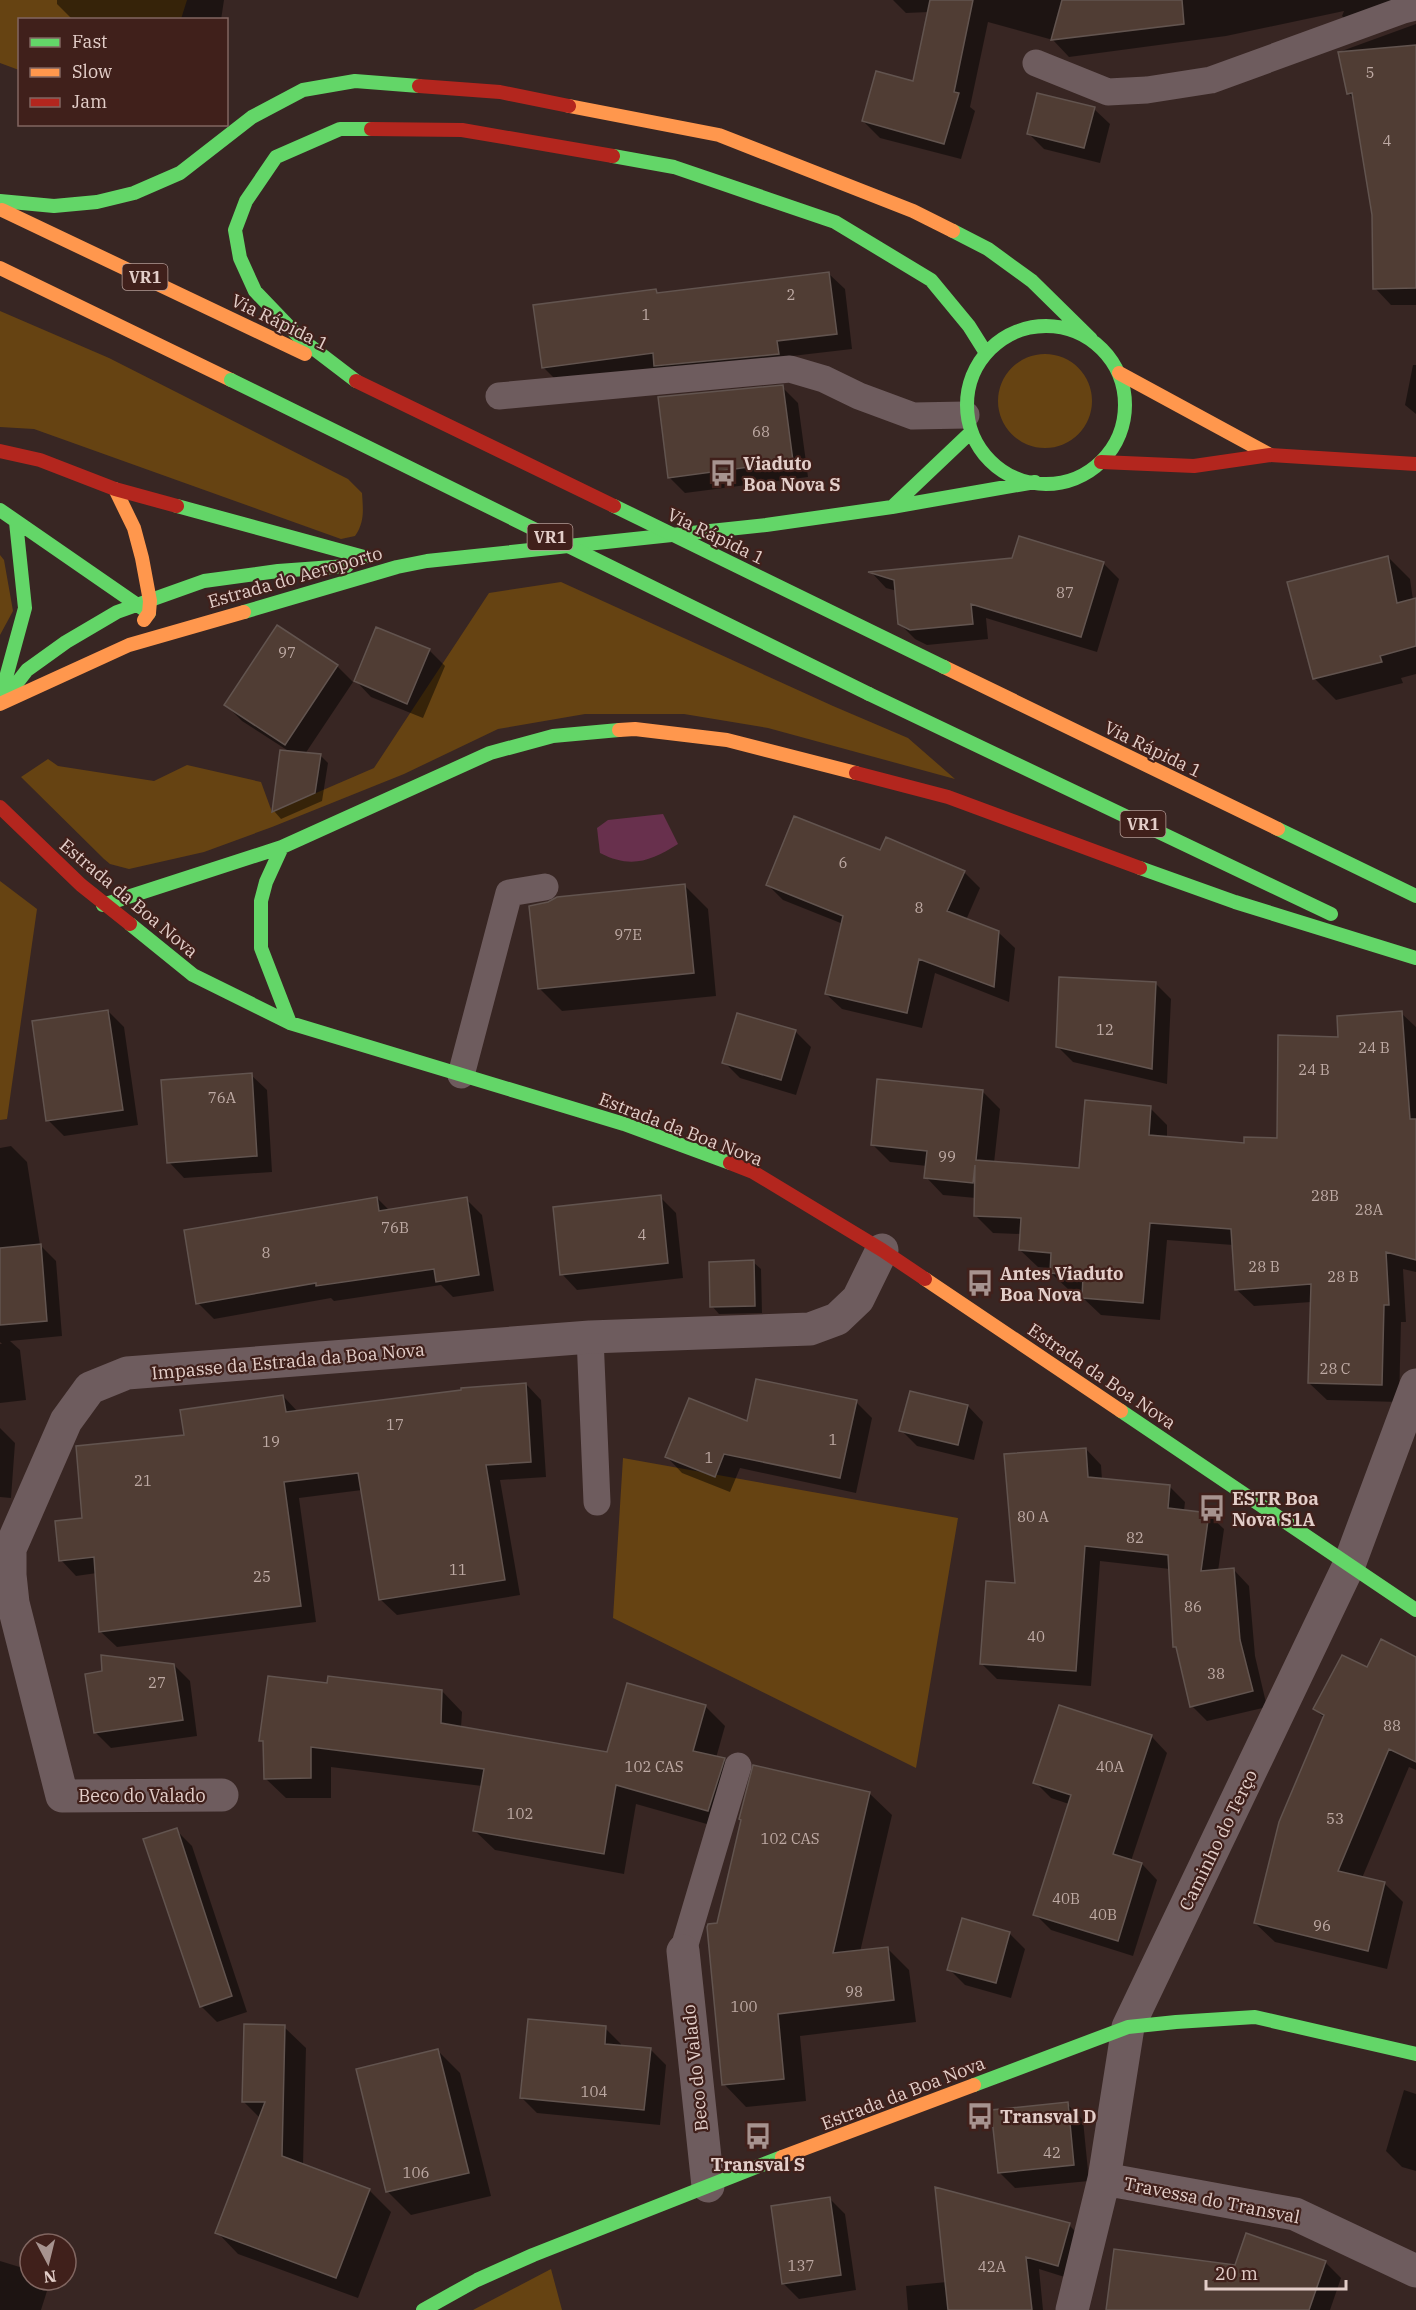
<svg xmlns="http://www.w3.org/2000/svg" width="1416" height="2310" viewBox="0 0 1416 2310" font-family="'IBM Plex Serif',serif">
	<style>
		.green { fill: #664312 }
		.water { fill: #68304d }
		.shadow { fill: #0007 }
		.building { fill: #503d34; stroke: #62544f; stroke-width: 1.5 }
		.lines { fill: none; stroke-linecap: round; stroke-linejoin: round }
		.lane { stroke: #6e5c5e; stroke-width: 27 }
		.street { stroke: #6e5c5e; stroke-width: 33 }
		.fast { stroke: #63d668; stroke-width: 14 }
		.slow { stroke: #ff974d; stroke-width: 14 }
		.jam { stroke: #b3261e; stroke-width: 14 }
		.fast-bridge { stroke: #63d668; stroke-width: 14 }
		.jam-bridge { stroke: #b3261e; stroke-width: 14 }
		.labels { text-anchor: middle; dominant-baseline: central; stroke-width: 4.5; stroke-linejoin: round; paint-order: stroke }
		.number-label { font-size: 15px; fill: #beaaa4 }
		.shield { fill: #40201b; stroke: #b29a95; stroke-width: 1.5 }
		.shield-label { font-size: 16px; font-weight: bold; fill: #e3cec9 }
		.street-label { font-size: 18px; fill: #e3cec9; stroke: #40201b }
		.poi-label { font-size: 18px; font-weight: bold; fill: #e3cec9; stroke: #40201b; text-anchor: start }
	</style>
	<rect width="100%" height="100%" fill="#382623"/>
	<!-- green -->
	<path class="green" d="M0,0H187L181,19L20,20L19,70L0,63Z
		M0,311L109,358L348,479L362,493C363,509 365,522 355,536L341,539L34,429L0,427Z
		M998 401a47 47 0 1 1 94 0a47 47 0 1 1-94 0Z
		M0,555L4,560L13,611L0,635Z
		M561,582L833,706L908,738L955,779L768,728L684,714H585L498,729L404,774L272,827L204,852L129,869L110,864L104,859L21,777L48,759L58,766L154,781L187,765L261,782L272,812L374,768L489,593Z
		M0,881L37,909L7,1119L0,1120Z
		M623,1458L958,1518L916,1768L613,1618Z
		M551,2269L562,2310H473Z"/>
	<!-- water -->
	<path class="water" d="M663,814L678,844C651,861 631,869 600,853L597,828L608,820Z"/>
	<!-- shadow -->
	<path class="shadow" d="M57,0H224L221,20H73L57,4Z
		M893,0H1416L1359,32L1342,16L1344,11L1226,36L1069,57L1053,40L988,22L970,107L975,111L961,159L880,138L863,121L914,82L929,12L906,13Z
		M1416,24V305H1391L1375,288L1373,215L1355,100L1348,93L1339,52Z
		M1094,109L1110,124L1100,163L1044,149L1028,133Z
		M829,274L845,289L852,349L559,383L543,367L655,290L660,294Z
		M1413,365H1416V414L1405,405Z
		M782,387L798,403L808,477L685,493L670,478Z
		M1388,557L1410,579L1413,600H1416V674L1401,678L1403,683L1336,700L1315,679L1289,583Z
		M1013,559L1103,563L1119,579L1097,652L986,618L988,639L927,645L915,639L899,623L897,591L886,588L872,573Z
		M429,650L445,666L423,718L371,697L356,681Z
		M337,666L353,682L305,754L320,755L328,763L322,801L281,819L274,811L281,751L290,752L242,721L226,705Z
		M881,852L964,872L980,888L966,920L999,933L1015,948L1009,1002L935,973L922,1028L842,1009L826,994L843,924L783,900L768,885Z
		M685,886L708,909L716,996L562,1011L539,988Z
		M1155,983L1171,999L1167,1084L1073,1062L1057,1046Z
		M108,1011L124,1027L138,1125L64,1136L48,1120Z
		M1401,1013L1416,1027V1272L1403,1269L1406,1322H1401L1399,1402L1327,1400L1309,1383L1311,1302L1254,1306L1236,1289L1233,1245L1167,1240L1160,1320L1101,1315L1083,1298L1084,1291L1069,1290L1051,1273L1052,1268L1038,1267L1020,1250L1021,1234L993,1233L975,1215L976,1198L943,1195L926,1177L927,1166L890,1162L873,1145L982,1091L1000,1109L994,1163L1080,1170L1150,1108L1167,1125V1138L1246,1144L1278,1140L1340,1038Z
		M738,1015L796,1032L811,1047L796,1095L740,1078L724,1062Z
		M251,1075L267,1090L272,1172L184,1178L169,1162Z
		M11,1146L27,1162L40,1245L56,1261L62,1336L10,1341L20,1350L26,1400L0,1403V1344H2L0,1342V1148Z
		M660,1197L676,1213L683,1278L577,1290L562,1274Z
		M377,1198L390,1211L466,1199L482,1215L494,1291L453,1297L441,1285L334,1301L331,1298L214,1319L198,1303Z
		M753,1262L761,1269L762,1313L719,1314L712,1306Z
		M526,1384L541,1400L546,1477L500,1480L520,1595L397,1615L381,1600L362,1490L299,1498L316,1622L117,1647L101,1632L97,1573L76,1576L61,1560L84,1520L185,1436L283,1396L298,1412Z
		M856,1402L872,1418L856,1493L740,1468L730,1492L682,1473L667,1457L748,1423Z
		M968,1406L983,1422L974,1460L917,1446L901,1430Z
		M0,1428L15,1443L11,1498L0,1497Z
		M1086,1449L1101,1465L1102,1480L1170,1487L1185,1502L1184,1511L1208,1514L1224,1529L1218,1571L1234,1570L1249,1586L1255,1656L1267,1707L1207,1721L1192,1706L1178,1650L1174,1646L1170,1569L1100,1561L1091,1686L997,1679L982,1664L1016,1585Z
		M1416,1659V1770L1409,1767L1362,1878L1384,1883L1403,1902L1387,1969L1275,1942L1255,1923L1324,1718L1315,1709L1367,1669Z
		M174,1665L190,1681L197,1736L111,1748L95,1732Z
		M329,1685L442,1691L462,1712L461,1728L608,1753L705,1706L725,1726L716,1758L724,1760L744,1780L728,1830L636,1804L624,1874L495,1850L474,1830L482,1786L331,1767V1798H286L265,1778V1744L261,1740Z
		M1060,1707L1152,1737L1167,1753L1131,1861L1142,1864L1157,1880L1133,1956L1051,1930L1035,1914L1069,1804L1051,1798L1035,1782Z
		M869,1793L892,1815L860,1952L887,1948L909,1970L916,2022L800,2036L806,2101L746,2107L724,2084L718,1924Z
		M176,1830L192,1846L247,2012L217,2022L201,2006Z
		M1009,1933L1025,1949L1011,1998L965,1985L949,1969Z
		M284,2027L306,2048L303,2165L369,2190L391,2212L358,2298L238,2254L217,2232L261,2119L243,2101Z
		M605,2028L621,2044V2047L650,2049L666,2065L660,2125L537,2113L522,2098Z
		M437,2050L460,2073L491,2196L411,2215L388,2192Z
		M1404,2090L1416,2094V2171L1402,2167L1386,2151Z
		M1067,2104L1083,2120L1089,2181L1015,2188L999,2172Z
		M829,2198L845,2214L856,2290L799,2299L783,2283Z
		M1069,2225L1082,2238L1071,2279L1039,2269L1043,2310H908L906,2286L947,2282Z
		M0,2261L23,2268L30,2275V2280H35L47,2291L41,2310H0Z
		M1325,2262L1341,2278L1330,2310H1107L1236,2266Z"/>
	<!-- building -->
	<path class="building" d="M930,0H973L954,92L959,93L944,144L862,121L876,71L913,81Z
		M1062,0H1182L1184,24L1051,40Z
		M1416,45V288L1373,289L1372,215L1352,93L1347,94L1338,52Z
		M1037,93L1095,107L1084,148L1027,134Z
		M829,272L837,334L777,341L779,354L654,366L653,353L542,368L533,305L656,289L657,293Z
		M783,385L793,461L668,478L658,397Z
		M1019,536L1104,562L1081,637L971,604L973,624L910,630L898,624L894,580L868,572L1012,558Z
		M1388,556L1397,603L1416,598V646L1380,656L1382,662L1313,679L1287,582Z
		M277,625L338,665L285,745L224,705Z
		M376,627L430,649L407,704L354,681Z
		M280,750L321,754L315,793L272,812Z
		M794,816L880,850L886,837L965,871L947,911L999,931L994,987L919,959L907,1013L825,994L843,916L766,885Z
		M685,884L694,973L538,989L529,906L548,902L557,897Z
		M1059,977L1156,982L1152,1069L1056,1047Z
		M108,1010L123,1110L46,1121L32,1021Z
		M1402,1011L1410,1119H1416V1260L1386,1252L1389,1305H1384L1382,1385L1308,1383L1311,1284L1235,1290L1231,1229L1150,1223L1143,1303L1082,1298L1083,1276L1050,1273L1051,1253L1019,1250L1021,1218L974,1216L975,1165L973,1183L924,1178L927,1151L871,1145L877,1079L983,1090L976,1160L1079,1168L1085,1100L1151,1106L1149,1135L1244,1143V1137L1277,1138L1278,1035L1338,1037L1337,1016Z
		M737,1013L796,1030L781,1080L722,1063Z
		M252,1073L257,1156L167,1163L161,1080Z
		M661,1195L668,1263L560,1275L553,1207Z
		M377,1197L379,1211L467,1197L479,1275L436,1282L434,1269L316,1286V1283L196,1304L184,1230Z
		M41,1244L47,1321L0,1325V1248Z
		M754,1260L755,1306L710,1307L709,1262Z
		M756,1379L857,1400L840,1478L724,1454L715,1477L665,1457L689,1398L747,1421Z
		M526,1383L531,1462L486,1465L505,1580L379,1600L358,1473L284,1482L301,1606L99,1632L94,1557L59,1561L55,1521L82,1518L76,1446L184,1435L180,1410L283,1395L286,1412L461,1390V1388Z
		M910,1391L968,1405L958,1445L899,1431Z
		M1086,1448L1088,1477L1170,1485L1168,1508L1209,1513L1201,1571L1234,1568L1240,1640L1253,1691L1190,1707L1176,1647H1173L1168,1555L1085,1546L1076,1671L980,1664L986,1581L1015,1583L1004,1454Z
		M1381,1639L1416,1657V1762L1389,1749L1338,1871L1385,1882L1368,1951L1254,1923L1279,1822L1324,1715L1313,1709L1342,1655L1367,1667Z
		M101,1655L174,1664L183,1720L94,1733L85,1674L102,1671Z
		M268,1676L327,1683L328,1676L442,1690L441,1723L607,1752L627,1683L706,1705L693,1751L725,1758L708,1811L616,1785L604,1854L473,1831L484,1769L311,1747V1778L264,1779L263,1741H259Z
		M1059,1705L1152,1735L1113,1854L1142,1863L1118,1941L1033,1915L1071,1795L1033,1783Z
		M753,1765L870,1792L833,1953L888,1947L894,2000L778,2014L784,2079L722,2085L707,1927L708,1924L717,1923L741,1820L739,1819Z
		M177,1828L232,1996L200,2007L143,1839Z
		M962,1918L1010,1932L996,1983L947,1970Z
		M528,2019L606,2026L605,2044L651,2048L644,2110L520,2098Z
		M244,2024L285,2025L282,2156L370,2189L336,2278L215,2233L265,2102H242Z
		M438,2049L469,2173L386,2192L356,2069Z
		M1068,2102L1074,2165L998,2173L991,2110Z
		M935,2187L1070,2223L1058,2266L1026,2257L1032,2310H948Z
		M830,2197L841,2275L782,2284L771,2206Z
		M1246,2233L1326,2261L1309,2310H1106L1114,2249L1235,2265Z"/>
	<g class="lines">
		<!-- lane -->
		<path class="lane" d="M1036,63L1108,92L1147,90L1211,80L1403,10L1416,7
			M499,396L790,369L824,379L859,396L913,416L966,415
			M461,1075L509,893L545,887
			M590,1337L597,1502
			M683,1951L738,1766"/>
		<!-- street -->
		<path class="street" d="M222,1795L62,1796L13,1603L10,1575V1549L66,1421L90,1388L127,1373L590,1337L810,1329L837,1319L858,1299L882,1250
			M683,1951L708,2186
			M1104,2179L1295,2214L1416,2271
			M1072,2310L1104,2179L1128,2027L1349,1565L1416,1385"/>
		<!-- fast -->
		<path class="fast" d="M613,156L674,167L835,222L931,280L969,326L986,353
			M0,201L54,206L97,202L134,193L180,173L252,117L303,90L355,81L419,86
			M953,231L988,249L1032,281L1091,339
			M967 405a79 79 0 1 1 158 0a79 79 0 1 1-158 0Z
			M356,381L301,339L255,291L240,258L235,230L246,201L276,157L340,129H371
			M177,506L364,557
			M892,507L970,433
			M0,510L149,613
			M244,612L397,567L427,561L766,525L892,507L1035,482
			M10,692L27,670L66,642L117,612L204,581L278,571L347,566
			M869,694L1331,914
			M1,696L25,608L16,522
			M1278,829L1416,896
			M282,847L266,882L261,901V948L290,1023
			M1140,868L1235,902L1416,958
			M103,905L282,847L490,753L553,736L619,730
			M130,924L193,975L290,1023L624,1124L730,1163
			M1121,1411L1416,1610
			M974,2085L1128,2027L1176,2022L1255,2017L1416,2054
			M423,2310L477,2280L533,2255L782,2157"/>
		<!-- slow -->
		<path class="slow" d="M569,106L719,135L913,211L953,231
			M2,210L305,354
			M0,268L231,380
			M1119,373L1270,455
			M115,489L134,528L142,558L150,601L149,613L144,620
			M944,667L1278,829
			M0,704L129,645L244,612
			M619,730L635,729L727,740L856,773
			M925,1279L1121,1411
			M782,2157L974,2085"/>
		<!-- jam -->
		<path class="jam" d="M419,86L500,92L569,106
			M371,129L462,130L613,156
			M0,451L40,460L115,489L177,506
			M1101,462L1194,466L1270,455L1416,464
			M856,773L948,797L1140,868
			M0,807L81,885L130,924
			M730,1163L753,1172L882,1250L925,1279"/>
		<!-- fast-bridge -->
		<path class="fast-bridge" d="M231,380L869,694
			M614,506L944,667"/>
		<!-- jam-bridge -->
		<path class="jam-bridge" d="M356,381L614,506"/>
	</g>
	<!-- icons -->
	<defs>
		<symbol id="bus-bare" viewBox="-9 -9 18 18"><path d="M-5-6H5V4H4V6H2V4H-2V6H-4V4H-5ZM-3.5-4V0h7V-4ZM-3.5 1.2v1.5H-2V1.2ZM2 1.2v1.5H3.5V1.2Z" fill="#a7938f" stroke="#40201b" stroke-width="2.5" paint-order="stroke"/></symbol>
	</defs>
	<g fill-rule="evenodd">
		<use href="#bus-bare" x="704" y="454" width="38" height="38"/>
		<use href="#bus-bare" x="961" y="1264" width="38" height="38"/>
		<use href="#bus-bare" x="1193" y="1489" width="38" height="38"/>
		<use href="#bus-bare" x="961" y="2097" width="38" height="38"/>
		<use href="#bus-bare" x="739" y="2117" width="38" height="38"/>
	</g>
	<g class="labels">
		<!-- number labels -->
		<g class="number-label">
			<text x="1370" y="72">5</text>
			<text x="1387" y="140">4</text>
			<text x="791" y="294">2</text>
			<text x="646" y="314">1</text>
			<text x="761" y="431">68</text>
			<text x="1065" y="592">87</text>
			<text x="287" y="652">97</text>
			<text x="843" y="862">6</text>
			<text x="919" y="907">8</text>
			<text x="628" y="934">97E</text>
			<text x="1105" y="1029">12</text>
			<text x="1374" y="1047">24 B</text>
			<text x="1314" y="1069">24 B</text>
			<text x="222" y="1097">76A</text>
			<text x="947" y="1156">99</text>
			<text x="1325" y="1195">28B</text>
			<text x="1369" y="1209">28A</text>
			<text x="395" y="1227">76B</text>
			<text x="642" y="1234">4</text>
			<text x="266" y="1252">8</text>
			<text x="1264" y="1266">28 B</text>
			<text x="1343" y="1276">28 B</text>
			<text x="1335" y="1368">28 C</text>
			<text x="395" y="1424">17</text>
			<text x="833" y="1439">1</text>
			<text x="271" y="1441">19</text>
			<text x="709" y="1457">1</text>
			<text x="143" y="1480">21</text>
			<text x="1033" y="1516">80 A</text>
			<text x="1135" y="1537">82</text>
			<text x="458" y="1569">11</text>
			<text x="262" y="1576">25</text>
			<text x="1193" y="1606">86</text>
			<text x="1036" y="1636">40</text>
			<text x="1216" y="1673">38</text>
			<text x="157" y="1682">27</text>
			<text x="1392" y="1725">88</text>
			<text x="654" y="1766">102 CAS</text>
			<text x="1110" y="1766">40A</text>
			<text x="520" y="1813">102</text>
			<text x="1335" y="1818">53</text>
			<text x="790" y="1838">102 CAS</text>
			<text x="1066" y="1898">40B</text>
			<text x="1103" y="1914">40B</text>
			<text x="1322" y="1925">96</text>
			<text x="854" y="1991">98</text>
			<text x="744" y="2006">100</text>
			<text x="594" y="2091">104</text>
			<text x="1052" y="2152">42</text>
			<text x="416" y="2172">106</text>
			<text x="801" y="2265">137</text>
			<text x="992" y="2266">42A</text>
		</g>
		<!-- shield labels -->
		<g class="shield">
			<rect x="122.5" y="264" width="45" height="26" rx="4.5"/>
			<rect x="527.5" y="524" width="45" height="26" rx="4.5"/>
			<rect x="1120.5" y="811" width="45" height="26" rx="4.5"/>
		</g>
		<g class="shield-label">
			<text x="145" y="277">VR1</text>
			<text x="550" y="537">VR1</text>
			<text x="1143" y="824">VR1</text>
		</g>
		<!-- street labels -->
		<g class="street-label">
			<text transform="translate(280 322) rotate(26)">Via Rápida 1</text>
			<text transform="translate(716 536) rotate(26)">Via Rápida 1</text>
			<text transform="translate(295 577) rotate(-16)">Estrada do Aeroporto</text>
			<text transform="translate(1153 749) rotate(26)">Via Rápida 1</text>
			<text transform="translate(129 898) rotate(40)">Estrada da Boa Nova</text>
			<text transform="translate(681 1129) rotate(21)">Estrada da Boa Nova</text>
			<text transform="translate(288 1361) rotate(-5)">Impasse da Estrada da Boa Nova</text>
			<text transform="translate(1102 1376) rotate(34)">Estrada da Boa Nova</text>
			<text x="142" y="1795">Beco do Valado</text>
			<text transform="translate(1218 1840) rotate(-64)">Caminho do Terço</text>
			<text transform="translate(695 2068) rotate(-96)">Beco do Valado</text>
			<text transform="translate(903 2093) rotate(-21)">Estrada da Boa Nova</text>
			<text transform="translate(1212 2200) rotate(11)">Travessa do Transval</text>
		</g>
		<!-- poi labels -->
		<g class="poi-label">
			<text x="743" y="463">Viaduto<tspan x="743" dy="21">Boa Nova S</tspan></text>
			<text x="1000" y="1273">Antes Viaduto<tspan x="1000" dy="21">Boa Nova</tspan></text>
			<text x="1232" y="1498">ESTR Boa<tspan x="1232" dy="21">Nova S1A</tspan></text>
			<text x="1000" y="2116">Transval D</text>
			<text x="758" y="2164" text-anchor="middle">Transval S</text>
		</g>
	</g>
	<!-- legend -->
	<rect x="18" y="18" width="210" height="108" fill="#40201b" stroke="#816661" stroke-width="1.5"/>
	<rect x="30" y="38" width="30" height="9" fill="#63d668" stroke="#816661" stroke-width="1.5"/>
	<text x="72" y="48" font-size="18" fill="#e3cec9">Fast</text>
	<rect x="30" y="68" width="30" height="9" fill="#ff974d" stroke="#816661" stroke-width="1.5"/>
	<text x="72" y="78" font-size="18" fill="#e3cec9">Slow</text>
	<rect x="30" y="98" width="30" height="9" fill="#b3261e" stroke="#816661" stroke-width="1.5"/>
	<text x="72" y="108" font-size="18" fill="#e3cec9">Jam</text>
	<!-- north arrow -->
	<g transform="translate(48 2262) rotate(173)"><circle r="28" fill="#40201b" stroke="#816661" stroke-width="1.5"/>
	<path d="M0-4.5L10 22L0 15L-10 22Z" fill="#a7938f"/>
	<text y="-9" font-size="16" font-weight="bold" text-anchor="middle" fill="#e3cec9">N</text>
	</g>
	<!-- scale -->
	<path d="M1206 2280v9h140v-9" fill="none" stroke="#e3cec9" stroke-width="3"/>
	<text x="1215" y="2280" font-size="18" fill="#e3cec9" stroke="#40201b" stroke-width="4.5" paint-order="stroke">20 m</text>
</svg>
